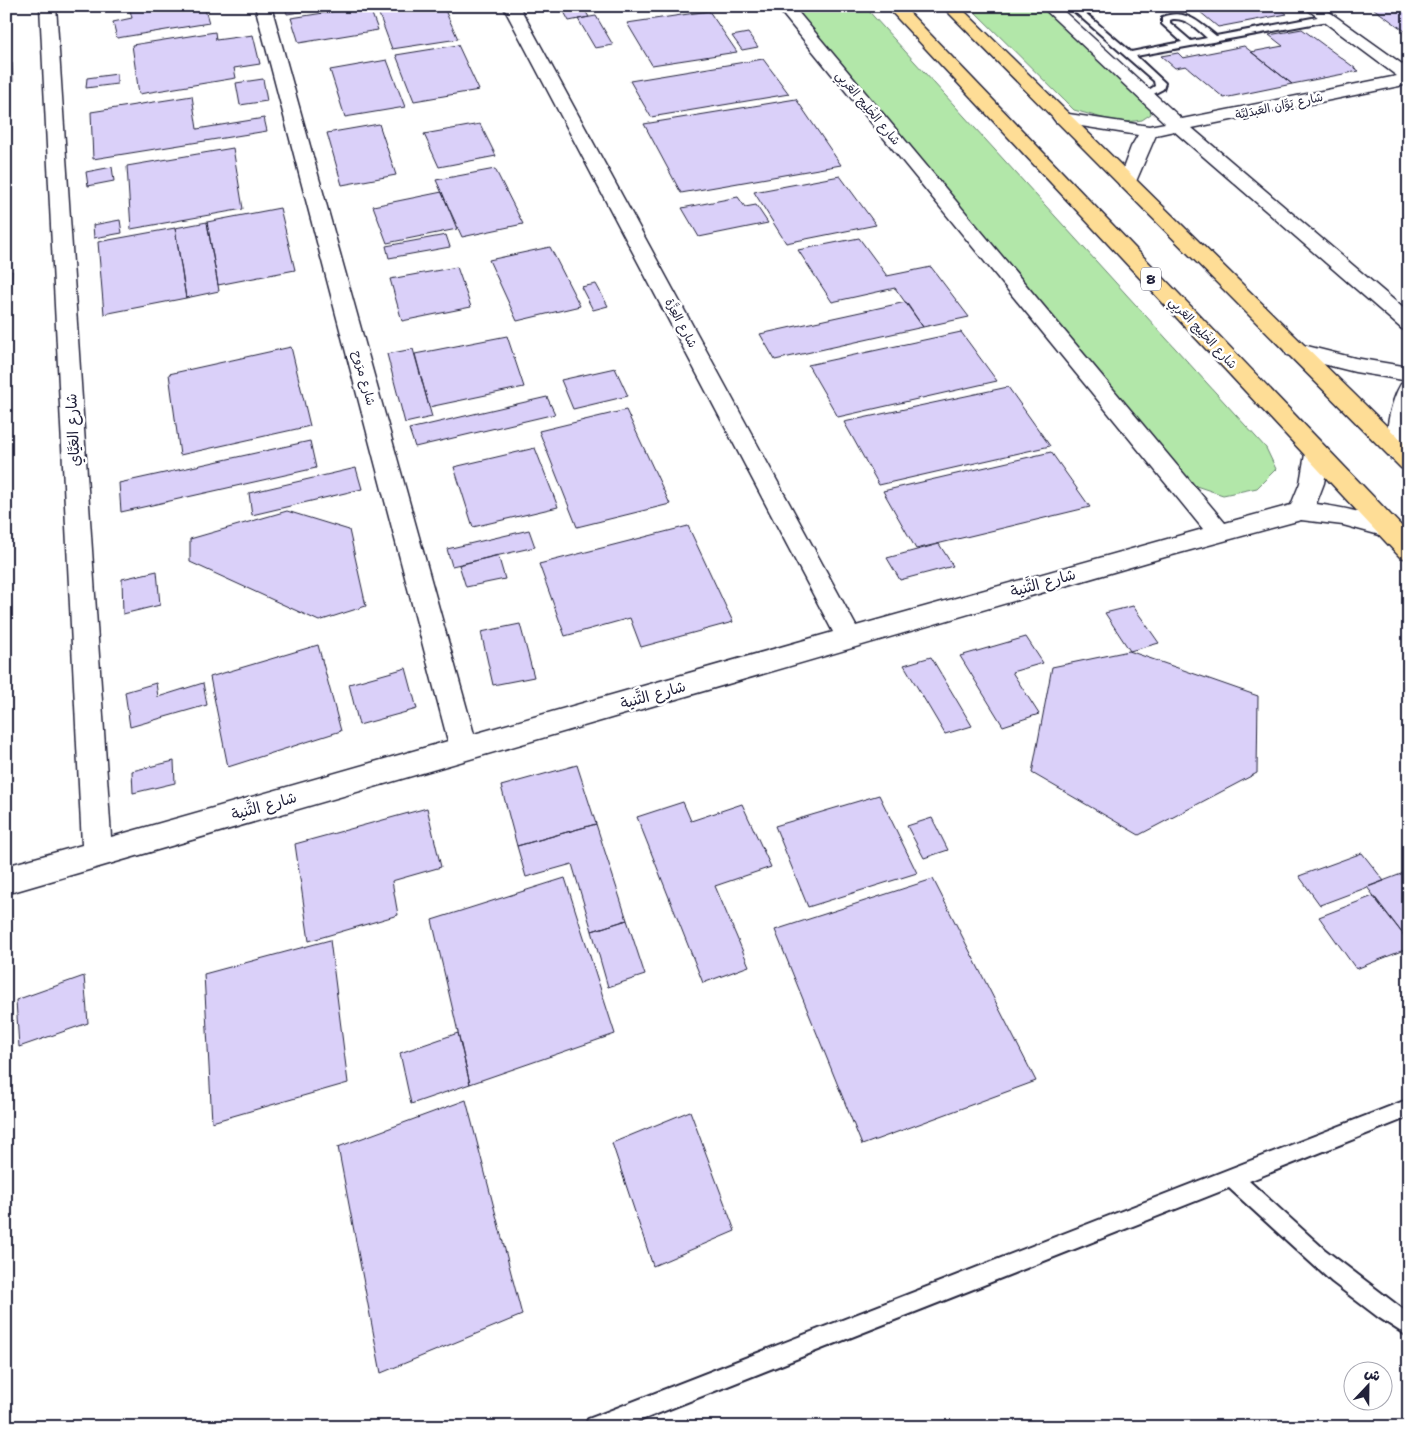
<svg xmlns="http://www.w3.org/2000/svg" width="1415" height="1433" viewBox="0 0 1415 1433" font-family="'Shantell Sans','Playpen Sans Arabic',sans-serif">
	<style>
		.green { fill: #b2e7a9; stroke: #6a8472 }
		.building { fill: #dad0f9; stroke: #22223b }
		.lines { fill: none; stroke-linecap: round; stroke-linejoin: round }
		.service-casing { stroke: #22223b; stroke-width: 4 }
		.minor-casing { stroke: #22223b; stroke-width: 3 }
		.trunk-casing { stroke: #22223b; stroke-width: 3 }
		.service { fill: #fff; fill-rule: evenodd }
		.minor { fill: #fff; fill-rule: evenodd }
		.trunk { fill: #fedd96; fill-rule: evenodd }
		.labels { text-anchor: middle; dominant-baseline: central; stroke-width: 5; stroke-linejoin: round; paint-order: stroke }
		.far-street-label { font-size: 12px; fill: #22223b; stroke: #fff }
		.shield { fill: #fff; stroke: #646476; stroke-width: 1 }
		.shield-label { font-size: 14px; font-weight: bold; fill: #22223b }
		.street-label { font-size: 15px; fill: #22223b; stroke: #fff }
	</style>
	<rect width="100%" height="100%" fill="#fff"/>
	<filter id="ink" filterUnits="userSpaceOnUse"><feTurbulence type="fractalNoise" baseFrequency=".02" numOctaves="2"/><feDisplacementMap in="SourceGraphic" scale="10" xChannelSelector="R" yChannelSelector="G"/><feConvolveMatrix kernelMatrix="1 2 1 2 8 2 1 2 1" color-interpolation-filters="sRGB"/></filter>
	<g filter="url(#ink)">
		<!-- green -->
		<path class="green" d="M786,6H864L1266,448L1276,469L1257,488L1223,495L1184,482Z
			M969,6H1044L1149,102L1151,114L1142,120L1120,123L1074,110Z"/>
		<!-- building -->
		<path class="building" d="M129,6H204L209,23L117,38L113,22L132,18Z
			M285,6H339L287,14Z
			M369,6L378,30L299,43L291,18Z
			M376,6H443L458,39L392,49Z
			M561,6H582L589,17L569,21Z
			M670,6H702L674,11Z
			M1193,6H1276L1287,14L1218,27Z
			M1370,6H1409V34Z
			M709,11L737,52L652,65L627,23Z
			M596,16L613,45L595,48L578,19Z
			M1302,29L1359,71L1292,84L1251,52L1283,46L1269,35Z
			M215,32L216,40L253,35L260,64L234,68L236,78L139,94L132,45Z
			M748,33L758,47L742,50L732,36Z
			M458,45L479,90L414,101L396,55Z
			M1244,46L1292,84L1224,98L1186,66L1175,68L1161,56L1178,53L1183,58Z
			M763,59L789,94L651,117L630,81Z
			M387,60L405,107L345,117L330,70Z
			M6,63H12L13,82L6,83Z
			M117,74V84L86,88L87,78Z
			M263,79L267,101L240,105L236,83Z
			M192,96L197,129L264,118L267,131L93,159L91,112Z
			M796,99L841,165L681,193L644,124Z
			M379,124L396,175L342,185L327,133Z
			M480,124L496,156L439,167L424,134Z
			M233,148L243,209L131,229L127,166Z
			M112,167L114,181L88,186L86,172Z
			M495,169L523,224L462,237L436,180Z
			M840,176L876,225L786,243L754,192Z
			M442,192L457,229L387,243L373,206Z
			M738,197L745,207L756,205L768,223L699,237L682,208Z
			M280,208L295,270L218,285L207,222Z
			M120,220L122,233L94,238L93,225Z
			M207,222L219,291L186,298L175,228Z
			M175,228L186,298L104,314L98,242Z
			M446,235L450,247L389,258L386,246Z
			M859,238L887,276L931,267L969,317L923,327L895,288L832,302L798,250Z
			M550,247L580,306L517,321L489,260Z
			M457,267L471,307L402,321L390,279Z
			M12,271L10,316H6V272Z
			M596,284L608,306L593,310L581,287Z
			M906,302L923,327L775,360L760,334Z
			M961,332L997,381L838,417L808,365Z
			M507,336L524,387L429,407L415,354Z
			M291,347L310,426L180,455L169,374Z
			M413,349L432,417L405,423L387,354Z
			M615,368L628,396L573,409L561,380Z
			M1008,387L1050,446L879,485L844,422Z
			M547,397L555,414L415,447L409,429Z
			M626,410L670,504L577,527L539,431Z
			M310,441L316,468L121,512L119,483Z
			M535,448L558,507L473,527L454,467Z
			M1051,452L1090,507L916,549L883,491Z
			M356,468L362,489L252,515L249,493Z
			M287,511L349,530L366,606L319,621L190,562V539Z
			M688,526L733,622L641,647L630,618L565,636L539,564Z
			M529,530L535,547L452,566L447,549Z
			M939,544L953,566L900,580L887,558Z
			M498,555L505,579L466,587L459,565Z
			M157,571L160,605L123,614L122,579Z
			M1133,606L1159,643L1130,651L1105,613Z
			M520,624L534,677L493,685L481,632Z
			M1026,637L1043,663L1012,672L1039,714L1003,726L960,656Z
			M318,645L341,731L228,767L210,677Z
			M1129,651L1258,696L1257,773L1139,835L1032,773L1052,667Z
			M931,657L972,726L945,734L904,665Z
			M406,668L417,709L359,725L349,684Z
			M156,683L158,697L203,683L207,705L130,727L125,692Z
			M174,761L175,783L133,793L132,771Z
			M577,765L596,824L517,846L501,786Z
			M879,795L917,873L808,907L775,826Z
			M683,802L691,821L742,804L771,867L715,886L749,966L703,983L637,817Z
			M427,808L441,867L392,881L398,915L309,941L295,844Z
			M932,818L948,850L924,858L907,826Z
			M596,824L627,920L592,931L572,864L526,877L517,846Z
			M1362,853L1384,881L1320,905L1299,876Z
			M1409,871V942L1367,887Z
			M565,878L615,1034L470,1084L432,920Z
			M933,879L1036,1081L862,1145L775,930Z
			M1373,896L1409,942V948L1356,969L1319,917Z
			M627,920L645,975L608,987L592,931Z
			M330,940L348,1083L212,1122L204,974Z
			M84,976L88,1023L19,1047L16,1000Z
			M458,1033L470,1084L411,1104L400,1053Z
			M466,1100L522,1315L381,1373L338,1147Z
			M690,1111L735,1231L653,1266L612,1143Z"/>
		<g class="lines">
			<defs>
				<path id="service" d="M1068,6H1077L1131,52L1182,42L1162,24V17C1185,8 1199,22 1216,36L1328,15L1332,18L1328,21L1136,56L1165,83L1163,89L1146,98L1141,95L1155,86L1154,81ZM1173,19C1187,18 1197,29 1207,38L1191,41L1170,23V20Z
					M1409,1099V1117L1249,1181L1324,1249L1409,1314V1337L1378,1317L1332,1282L1229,1188L624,1427H585L588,1419L596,1416Z"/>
				<path id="minor" d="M40,6H56L111,837L448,741L255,6H271L474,734L833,632L503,6H519L856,626L1203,529L776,6H793L1225,523L1291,505L1300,483L1305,454L1309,448L1317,446L1325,448L1329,454L1324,483L1316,504C1343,507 1369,514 1396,522L1399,528L1396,534L1387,537L1343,525L1301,520L1165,557L6,894V866L82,845Z
					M1041,6H1058L1182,119L1397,76L1303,6H1321L1409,69V84L1192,128L1409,313V331L1402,329L1174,131L1156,135L1134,186L1127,188L1120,186L1118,182L1131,147L1138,135L1062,123L1056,122L1053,118L1056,114L1062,113L1149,126L1165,123Z
					M1295,343L1355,358L1409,367V381L1355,372L1287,355L1284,350L1287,345Z
					M1409,382V456L1407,459L1399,461L1391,459C1381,442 1391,400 1401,384Z"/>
				<path id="trunk" d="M886,6H903L1409,534V559L1400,557Z
					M942,6H959L1409,448V470L1401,468Z"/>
			</defs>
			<!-- service casing -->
			<use href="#service" class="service-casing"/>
			<!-- minor casing -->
			<use href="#minor" class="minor-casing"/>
			<!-- trunk casing -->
			<use href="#trunk" class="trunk-casing"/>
			<!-- service -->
			<use href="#service" class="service"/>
			<!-- minor -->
			<use href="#minor" class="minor"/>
			<!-- trunk -->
			<use href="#trunk" class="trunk"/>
		</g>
	</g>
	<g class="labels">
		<!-- far-street labels -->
		<g class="far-street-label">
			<text transform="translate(1279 106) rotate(-12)">شارع يَوَّان العَبدَلِيَّة</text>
			<text transform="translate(868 108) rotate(50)">شارع الخَلِيج العَربِي</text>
			<text transform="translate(681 323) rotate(62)">شارع العِزَّة</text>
			<text transform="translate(1203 333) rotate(47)">شارع الخَلِيج العَربِي</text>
			<text transform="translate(364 378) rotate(75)">شارع مرَوح</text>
		</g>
		<!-- shield labels -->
		<rect class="shield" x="1141" y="267.5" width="20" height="23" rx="4"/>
		<g class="shield-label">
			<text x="1151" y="279">8</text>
		</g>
		<!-- street labels -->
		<g class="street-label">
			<text transform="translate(73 430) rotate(-93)">شارع العَيَّاي</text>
			<text transform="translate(1043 583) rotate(-16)">شارع الثَّنية</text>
			<text transform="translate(653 695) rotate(-16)">شارع الثَّنية</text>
			<text transform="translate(264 806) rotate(-16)">شارع الثَّنية</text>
		</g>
	</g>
	<!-- margin -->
	<rect width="1415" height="1433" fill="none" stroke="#fff" stroke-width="25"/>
	<rect x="12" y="12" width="1390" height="1408" fill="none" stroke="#22223b" stroke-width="2" filter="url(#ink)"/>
	<!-- north arrow -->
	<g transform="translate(1368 1386) rotate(22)"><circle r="24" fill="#ffffff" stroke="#a7a7b1"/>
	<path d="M0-4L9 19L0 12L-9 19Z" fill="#22223b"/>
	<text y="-8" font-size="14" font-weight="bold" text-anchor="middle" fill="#22223b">ش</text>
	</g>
</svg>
